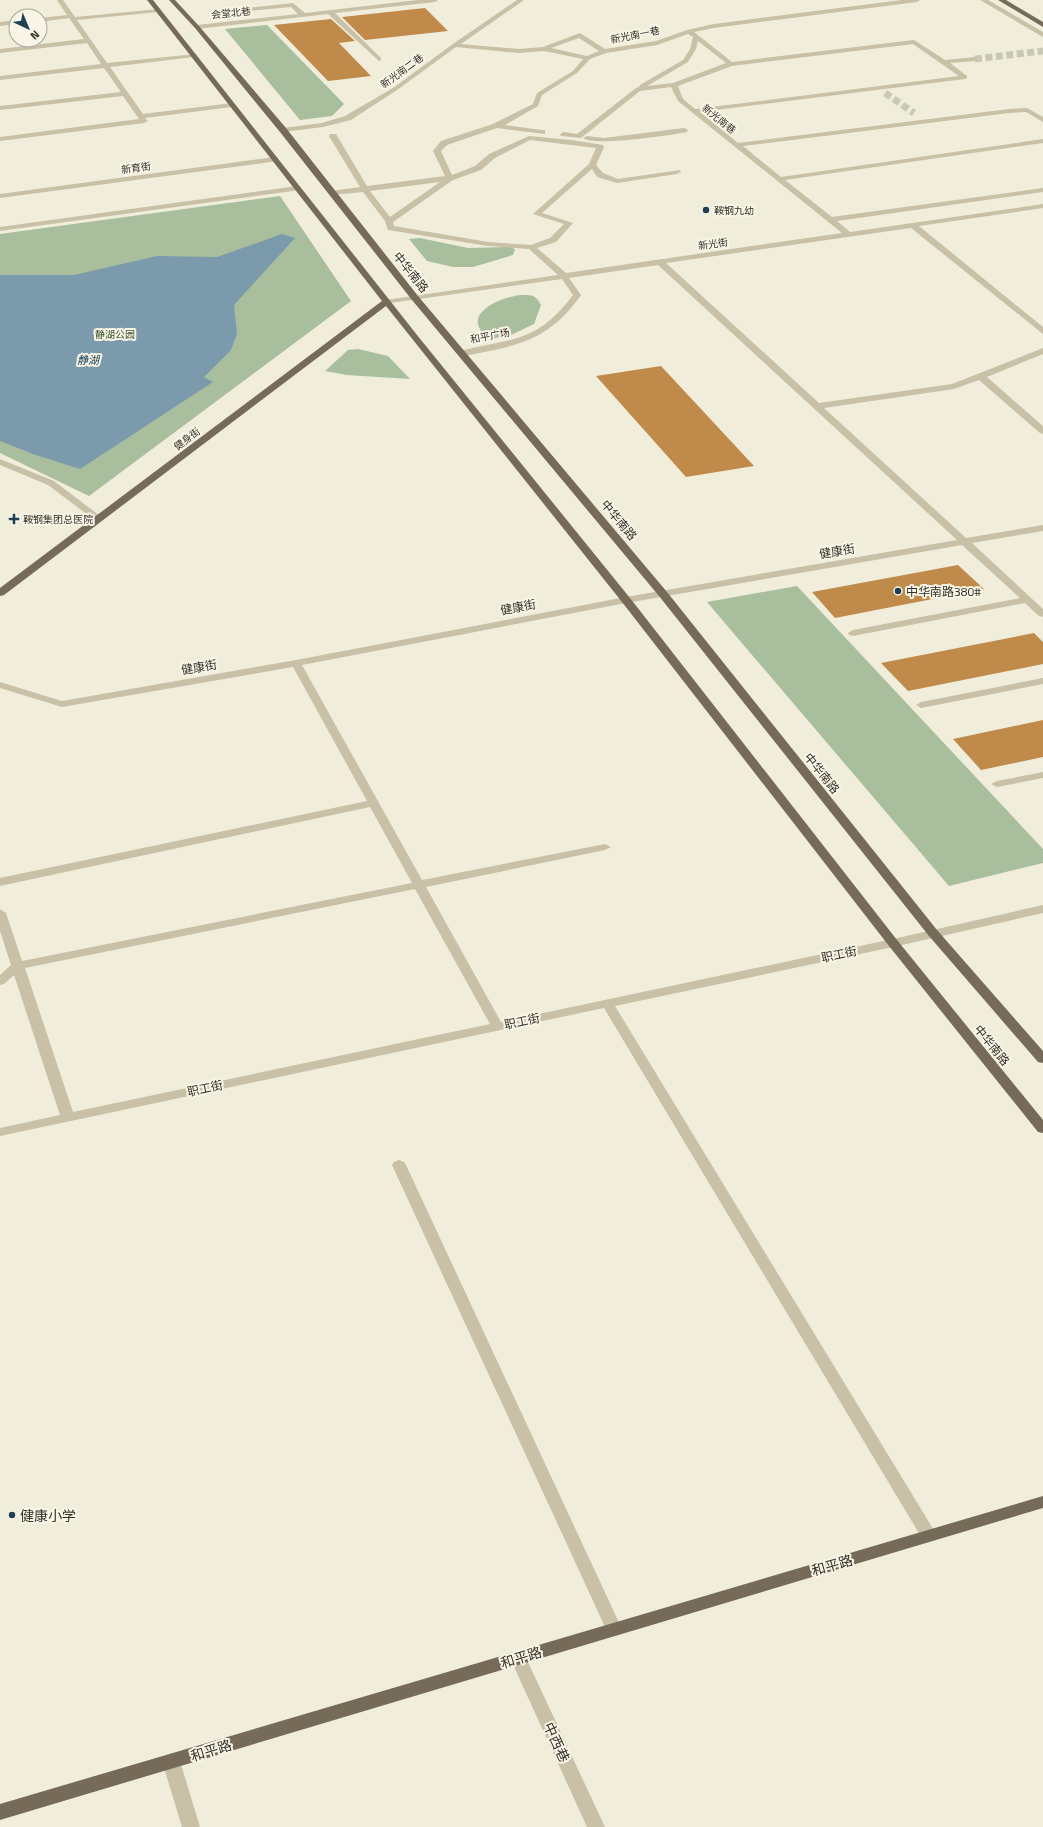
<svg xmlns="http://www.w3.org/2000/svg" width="1043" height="1827" viewBox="0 0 1043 1827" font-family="'Titillium Web','Noto Sans SC',sans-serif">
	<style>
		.green { fill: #a8be9c }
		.water { fill: #7b9bac }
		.building { fill: #bf8a4a }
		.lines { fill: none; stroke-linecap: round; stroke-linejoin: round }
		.minor-tunnel { stroke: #cac7b7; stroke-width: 7; stroke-dasharray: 7 3.5; stroke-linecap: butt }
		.minor { fill: #c8c0a7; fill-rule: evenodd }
		.major { fill: #766b59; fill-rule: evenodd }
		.poi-dot { fill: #1f4054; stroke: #f8f5e7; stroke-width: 1.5 }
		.labels { text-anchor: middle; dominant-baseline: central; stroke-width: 4; stroke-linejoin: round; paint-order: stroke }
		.far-street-label { font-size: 10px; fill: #343027; stroke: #f8f5e7 }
		.far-poi-label { font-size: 10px; fill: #343027; stroke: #f8f5e7; text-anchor: start }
		.far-park-label { font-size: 10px; fill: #39512d; stroke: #f8f5e7 }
		.far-water-label { font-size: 11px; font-style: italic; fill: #1f4054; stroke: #f8f5e7 }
		.street-label { font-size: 12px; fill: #343027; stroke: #f8f5e7 }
		.poi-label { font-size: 12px; fill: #343027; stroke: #f8f5e7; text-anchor: start }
		.near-poi-label { font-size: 14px; fill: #343027; stroke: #f8f5e7; text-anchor: start }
		.near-street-label { font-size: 14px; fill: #343027; stroke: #f8f5e7 }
	</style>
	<rect width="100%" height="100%" fill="#f0eddb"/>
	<!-- green -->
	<path class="green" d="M267,25L344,104L332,116L300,120L225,29Z
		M280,196L351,301L89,496L0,453V234Z
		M420,238L468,248L509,247L515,249L513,255L473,267H453L427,261L409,239Z
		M521,295C532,295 536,295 541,305L534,324L511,335L490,339C457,316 499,297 521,295Z
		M358,349L388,356L410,379L347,375L325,371L348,350Z
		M797,586L1043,849V863L949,886L707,602Z"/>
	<!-- water -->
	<path class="water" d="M282,234L295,238L234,305L237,334L231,350L204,377L213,382L80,469L33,454L0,441V275H74L157,256L217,257Z"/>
	<!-- building -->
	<path class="building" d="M425,8L448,31L365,40L342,17Z
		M331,19L355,41L339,43L371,76L328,81L274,25Z
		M661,366L754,466L686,477L596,376Z
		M958,565L984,589L835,618L812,592Z
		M1034,633L1043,642V664L908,691L881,663Z
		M1043,720V757L981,770L953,739Z"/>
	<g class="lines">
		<!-- minor-tunnel -->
		<path class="minor-tunnel" d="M975,59L1043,51
			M885,93L914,113"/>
		<!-- minor -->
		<path class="minor" d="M57,0H63L75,17L160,9L161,10L158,12L77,20L107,63L196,54L197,55L194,57L110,67L143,114L232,103L235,105L232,107L145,118L148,121L144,123L0,141V137L139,119L123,96L0,110V106L121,92L104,68L0,80V76L101,64L87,43L0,53V49L84,39L69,18L40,22V18L67,15Z
			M418,0H438L435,2L335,13L381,58V60L379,61L328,14L197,29L194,27L197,25L298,14L291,7L218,14V12L220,11L293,3L305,13Z
			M517,0H524L461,44L519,49L543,47L580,33L605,49L656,41L687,30L714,24L902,0H920L917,2L714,28L694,32L732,62L914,40L945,60L975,57L978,59L975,61L950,63L967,76V78L965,79L700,112L738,143L1009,109L1027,108L1043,117V122L1026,112L1009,113L743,146L781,177L1043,139V143L785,180L832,217L1043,188V192L837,221L850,232L1043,204V208L919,226L1043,327V334L911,228L666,263L819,403L952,384L1043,348V354L987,377L1043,426V434L1040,433L979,380L954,389L824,408L966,538L1043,525V531L972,543L1043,609V617L1039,616L1025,603L853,636L849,635L848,633L853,630L1020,598L962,545L626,603L302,665L422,880L605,844L611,847L605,850L426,887L501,1022L893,939L1043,905V913L893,947L615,1006L935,1532L937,1536L935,1540L929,1542L923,1540L604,1008L0,1136V1128L60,1115L14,975L4,984L0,985V975L11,965L0,931V909L6,913L22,961L412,883L370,807L0,886V878L367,801L293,667L62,707L0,688V682L62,701L296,660L626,597L957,540L658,265L569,278L581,295C548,342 516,346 463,356L460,355V351C513,338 537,343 573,295L562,279L383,304L382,302L386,300L558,275L529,249L488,246L388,230L385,221L363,192L331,195V191L360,187L329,136L330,134H336L367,186L445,176L433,151L441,141L493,124L533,104L537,93L573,71L583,59L544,51L519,53L456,47L397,90L351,120L323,127L283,132L279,130L283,128L322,123L345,116L393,88L453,44ZM688,34L693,37L690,49L683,60L640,85L639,87L636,88L577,134L564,132L560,134L561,136L581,138L640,91L671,87L678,101L842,233L566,273L537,248L556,242L573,223L542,213L592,169L597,177L617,183L677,174L681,172L680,170L618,179L603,173L596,165L604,147L603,145L571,140L529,136L489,154L475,166L452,175L441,151L447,145L497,128L545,134V130H542L505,125L538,106L542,95L577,73L590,59L606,53L657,45ZM579,38L599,51L587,56L551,48ZM698,41L726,63L673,83L647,86L688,62L696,49ZM913,44L959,76L695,109L683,99L678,86L732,66ZM530,140L596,148L589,164L533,214L564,224L550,238L531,245L488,242L394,226L393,222L453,180L481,170L495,158ZM440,182L390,217L370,191ZM415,889L490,1024L73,1112L25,968Z
			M980,0H988L1043,32V37Z
			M16,20V24L0,26V22Z
			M684,128L688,130L687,132C670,135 594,147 583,138L587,136L604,138Z
			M275,157H278V161L0,198V194Z
			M297,186L301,188L300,190L0,231V227Z
			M0,459L54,481L104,519L99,522L96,521L48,485L0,465Z
			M1043,678V684L921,708L916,705L921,702Z
			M1043,772V778L997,787L991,784L997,781Z
			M399,1160L404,1162L406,1165L622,1629L620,1634L614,1636L608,1634L606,1629L392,1165L394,1162Z
			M518,1651L524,1653L526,1658L605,1827H587L510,1658L512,1653Z
			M171,1754L177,1756L180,1761L200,1827H182L162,1761L165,1756Z"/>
		<!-- major -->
		<path class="major" d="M147,0H153L417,335L630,598L897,940L1043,1120V1133L1038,1132L889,946L622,602L386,306L4,595L0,596V588L382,301Z
			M169,0H175L199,26L286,128L418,296L667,592L937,930L1043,1051V1063L1038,1062L929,936L659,596L412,300L280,132L195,28Z
			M998,0H1006L1043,22V27Z
			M1043,1496V1508L0,1820V1804Z"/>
	</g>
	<!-- markers -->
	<g class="poi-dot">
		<circle cx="706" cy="210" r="4"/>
		<path d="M12 513h4v4h4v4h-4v4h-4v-4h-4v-4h4z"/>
		<circle cx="898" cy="591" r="4"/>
		<circle cx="12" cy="1515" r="4"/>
	</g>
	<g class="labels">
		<!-- far-street labels -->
		<g class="far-street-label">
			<text transform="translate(231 13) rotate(-6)">会堂北巷</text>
			<text transform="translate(635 35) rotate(-11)">新光南一巷</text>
			<text transform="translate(402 71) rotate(-36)">新光南二巷</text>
			<text transform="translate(719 119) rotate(39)">新光南巷</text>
			<text transform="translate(136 168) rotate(-8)">新育街</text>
			<text transform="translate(713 244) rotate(-8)">新光街</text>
			<text transform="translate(490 336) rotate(-11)">和平广场</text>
			<text transform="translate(187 439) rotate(-37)">健身街</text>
		</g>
		<!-- far-poi labels -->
		<g class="far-poi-label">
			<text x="714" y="210">鞍钢九幼</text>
			<text x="23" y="519">鞍钢集团总医院</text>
		</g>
		<!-- far-park labels -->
		<g class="far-park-label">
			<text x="115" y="334">静湖公园</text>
		</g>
		<!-- far-water labels -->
		<g class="far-water-label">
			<text x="88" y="360">静湖</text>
		</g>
		<!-- street labels -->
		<g class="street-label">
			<text transform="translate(411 272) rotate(51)">中华南路</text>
			<text transform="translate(619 520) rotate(50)">中华南路</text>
			<text transform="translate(837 551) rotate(-10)">健康街</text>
			<text transform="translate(518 607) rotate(-11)">健康街</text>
			<text transform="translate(199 667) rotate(-10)">健康街</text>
			<text transform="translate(822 773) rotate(51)">中华南路</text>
			<text transform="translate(839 954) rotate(-12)">职工街</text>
			<text transform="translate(522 1021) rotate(-12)">职工街</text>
			<text transform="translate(992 1045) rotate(51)">中华南路</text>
			<text transform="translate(205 1088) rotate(-12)">职工街</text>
		</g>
		<!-- poi labels -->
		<g class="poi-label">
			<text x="906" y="591">中华南路380#</text>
		</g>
		<!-- near-poi labels -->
		<g class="near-poi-label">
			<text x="20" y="1515">健康小学</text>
		</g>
		<!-- near-street labels -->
		<g class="near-street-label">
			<text transform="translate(832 1565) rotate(-16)">和平路</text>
			<text transform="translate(521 1657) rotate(-17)">和平路</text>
			<text transform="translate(557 1742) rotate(65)">中西巷</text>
			<text transform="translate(211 1750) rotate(-17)">和平路</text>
		</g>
	</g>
	<!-- north arrow -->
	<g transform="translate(28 28) rotate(136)"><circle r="19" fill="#f8f5e7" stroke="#aaa69a"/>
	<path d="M0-3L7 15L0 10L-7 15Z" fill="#1f4054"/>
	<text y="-6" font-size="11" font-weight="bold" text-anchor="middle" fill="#343027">N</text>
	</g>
</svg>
